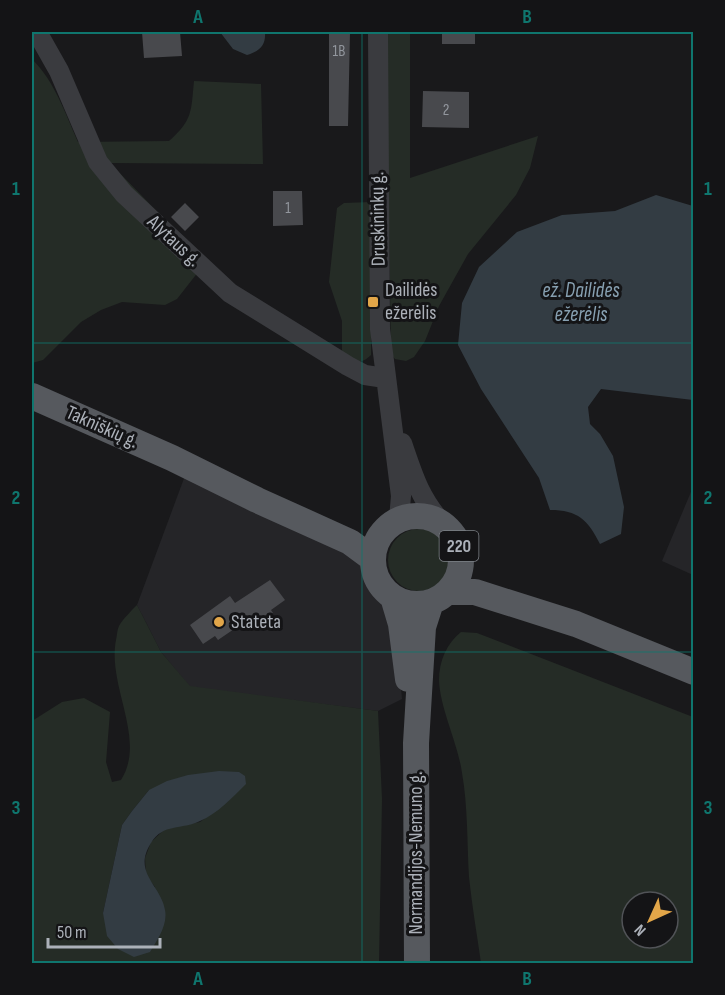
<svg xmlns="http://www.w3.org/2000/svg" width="725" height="995" viewBox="0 0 725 995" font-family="'Sofia Sans Condensed',sans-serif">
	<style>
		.built { fill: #252528 }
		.green { fill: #252c26; fill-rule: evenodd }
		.water { fill: #333c43 }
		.building { fill: #48494d }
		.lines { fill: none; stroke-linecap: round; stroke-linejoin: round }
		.minor { stroke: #3a3b3f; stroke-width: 20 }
		.major { stroke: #56595e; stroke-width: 26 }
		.grid { fill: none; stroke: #0f766e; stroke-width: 1.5; stroke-opacity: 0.55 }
		.poi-dot { fill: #e2a649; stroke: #141416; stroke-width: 2 }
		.labels { text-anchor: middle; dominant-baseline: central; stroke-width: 6; stroke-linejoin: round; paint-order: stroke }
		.number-label { font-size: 16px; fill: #93979e }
		.shield { fill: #141416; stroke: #7e8288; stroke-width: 1.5 }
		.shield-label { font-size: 18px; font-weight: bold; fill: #acb1b9 }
		.street-label { font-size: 20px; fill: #acb1b9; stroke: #141416 }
		.poi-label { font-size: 20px; fill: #acb1b9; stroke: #141416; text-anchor: start }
		.water-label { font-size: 21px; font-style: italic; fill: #87a0b1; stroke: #141416 }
		.neatline { fill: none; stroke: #0f766e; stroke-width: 2 }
		.grid-label { font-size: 20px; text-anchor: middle; font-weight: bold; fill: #0f766e }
	</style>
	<rect width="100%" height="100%" fill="#19191b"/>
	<!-- built -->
	<path class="built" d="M186,473L364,561L375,588L387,604L395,622L402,699L378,711L190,687L161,652L137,605Z
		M693,487V575L662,561Z"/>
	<!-- green -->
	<path class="green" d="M386,32H410V178L538,136L530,168L516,195L468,254L439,306L425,341L414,357L406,361L395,359L391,354Z
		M32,59C55,82 65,113 78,142L169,141C193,120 191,111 194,81L261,84L263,164L110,163L206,262L177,299L165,305L122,302L101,310L81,322L43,360L32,363Z
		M371,202V355C359,366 356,362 342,356V321L329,282L337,208L344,203Z
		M388 560a31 31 0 1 1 62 0a31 31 0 1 1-62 0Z
		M137,605L161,652L190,686L378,711L382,799L379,963H32V721L62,702L84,698L110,712L106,762L112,782L121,780C147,739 107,686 116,640C117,636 117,630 119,626C123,619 131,611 137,605ZM149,790L228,801L200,822L165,829L151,842L145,858L146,876L155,887L103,913L122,825L132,811Z
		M461,632L477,633L693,717V963H481C477,935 472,906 469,877C467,843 468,807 462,773C458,743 440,709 439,680C439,661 447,643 461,632ZM632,902H668V938H632Z"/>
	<!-- water -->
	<path class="water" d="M220,32H265C266,45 260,51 247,55L233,49Z
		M656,195L693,206V400L601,389L588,407L590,424L600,434L613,456L624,507L621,534L600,544C588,520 578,510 550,510L539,478L481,389L458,345L462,303L479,267L517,232L562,215L615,211Z
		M219,771L239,772L245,776L246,784C233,797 217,814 200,821C182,830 163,823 151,843C132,873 161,885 165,910C168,925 157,940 150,952L134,957L118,949L107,936L103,913L122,825L132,811L149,790L167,781L188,775Z"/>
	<!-- building -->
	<path class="building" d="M142,32H180L182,56L144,58Z
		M329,32H350L348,126H329Z
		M442,32H475V44H442Z
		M423,91L469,92V128L422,127Z
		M273,191H302L303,225L273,226Z
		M185,203L199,217L185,231L171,217Z
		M270,580L285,600L271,610L273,613L258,624L255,620L243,629L240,625L218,640L215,636L203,644L190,625L230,596L235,603Z"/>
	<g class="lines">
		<!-- minor -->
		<path class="minor" d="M37,32L59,71L98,162L124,194L230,293L348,366L365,375L385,378
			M378,32L380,329L401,496L399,519
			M402,443C413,475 419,497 442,523"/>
		<!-- major -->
		<path class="major" d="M32,396L172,458L257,500L350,542L373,559
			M373 560a44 44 0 1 1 88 0a44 44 0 1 1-88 0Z
			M448,592H475L576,624L694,672
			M393,597L401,624L408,679
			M417,964L416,743L423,627L431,602"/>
	</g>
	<!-- grid -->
	<path class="grid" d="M362,32V964M32,343H694M32,652H694"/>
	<!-- markers -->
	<g class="poi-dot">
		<rect x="367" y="296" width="12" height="12" rx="3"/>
		<circle cx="219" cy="622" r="6"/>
	</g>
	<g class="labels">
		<!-- number labels -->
		<g class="number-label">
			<text x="339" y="51">1B</text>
			<text x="446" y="110">2</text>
			<text x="288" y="208">1</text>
		</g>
		<!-- shield labels -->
		<rect class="shield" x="439.5" y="531" width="39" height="30" rx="4.5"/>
		<g class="shield-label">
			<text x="459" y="546">220</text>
		</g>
		<!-- street labels -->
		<g class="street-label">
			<text transform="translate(378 219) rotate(-91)">Druskininkų g.</text>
			<text transform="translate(174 241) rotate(43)">Alytaus g.</text>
			<text transform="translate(102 427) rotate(24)">Takniškių g.</text>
			<text transform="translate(416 853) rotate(-90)">Normandijos-Nemuno g.</text>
		</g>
		<!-- poi labels -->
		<g class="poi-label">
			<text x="385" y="290">Dailidės<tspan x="385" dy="23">ežerėlis</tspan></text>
			<text x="231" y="622">Stateta</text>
		</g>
		<!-- water labels -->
		<g class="water-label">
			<text x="581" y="290">ež. Dailidės<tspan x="581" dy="24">ežerėlis</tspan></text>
		</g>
	</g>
	<!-- border -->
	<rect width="725" height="995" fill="none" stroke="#141416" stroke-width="66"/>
	<!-- north arrow -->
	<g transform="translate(650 920) rotate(225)"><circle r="28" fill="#141416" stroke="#515357" stroke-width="1.5"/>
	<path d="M0-4.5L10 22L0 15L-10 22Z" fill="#e2a649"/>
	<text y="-9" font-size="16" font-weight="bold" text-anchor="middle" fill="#acb1b9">N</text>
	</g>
	<!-- scale -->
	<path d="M48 938v9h112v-9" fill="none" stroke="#acb1b9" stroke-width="3"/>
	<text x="57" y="938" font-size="18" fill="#acb1b9" stroke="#141416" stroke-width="4.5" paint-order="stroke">50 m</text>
	<rect x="33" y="33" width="659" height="929" class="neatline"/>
	<g class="grid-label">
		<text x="198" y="23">A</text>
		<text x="527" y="23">B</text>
		<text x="16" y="195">1</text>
		<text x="708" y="195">1</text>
		<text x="16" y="504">2</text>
		<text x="708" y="504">2</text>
		<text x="16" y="814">3</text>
		<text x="708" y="814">3</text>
		<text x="198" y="985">A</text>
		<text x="527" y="985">B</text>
	</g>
</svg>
